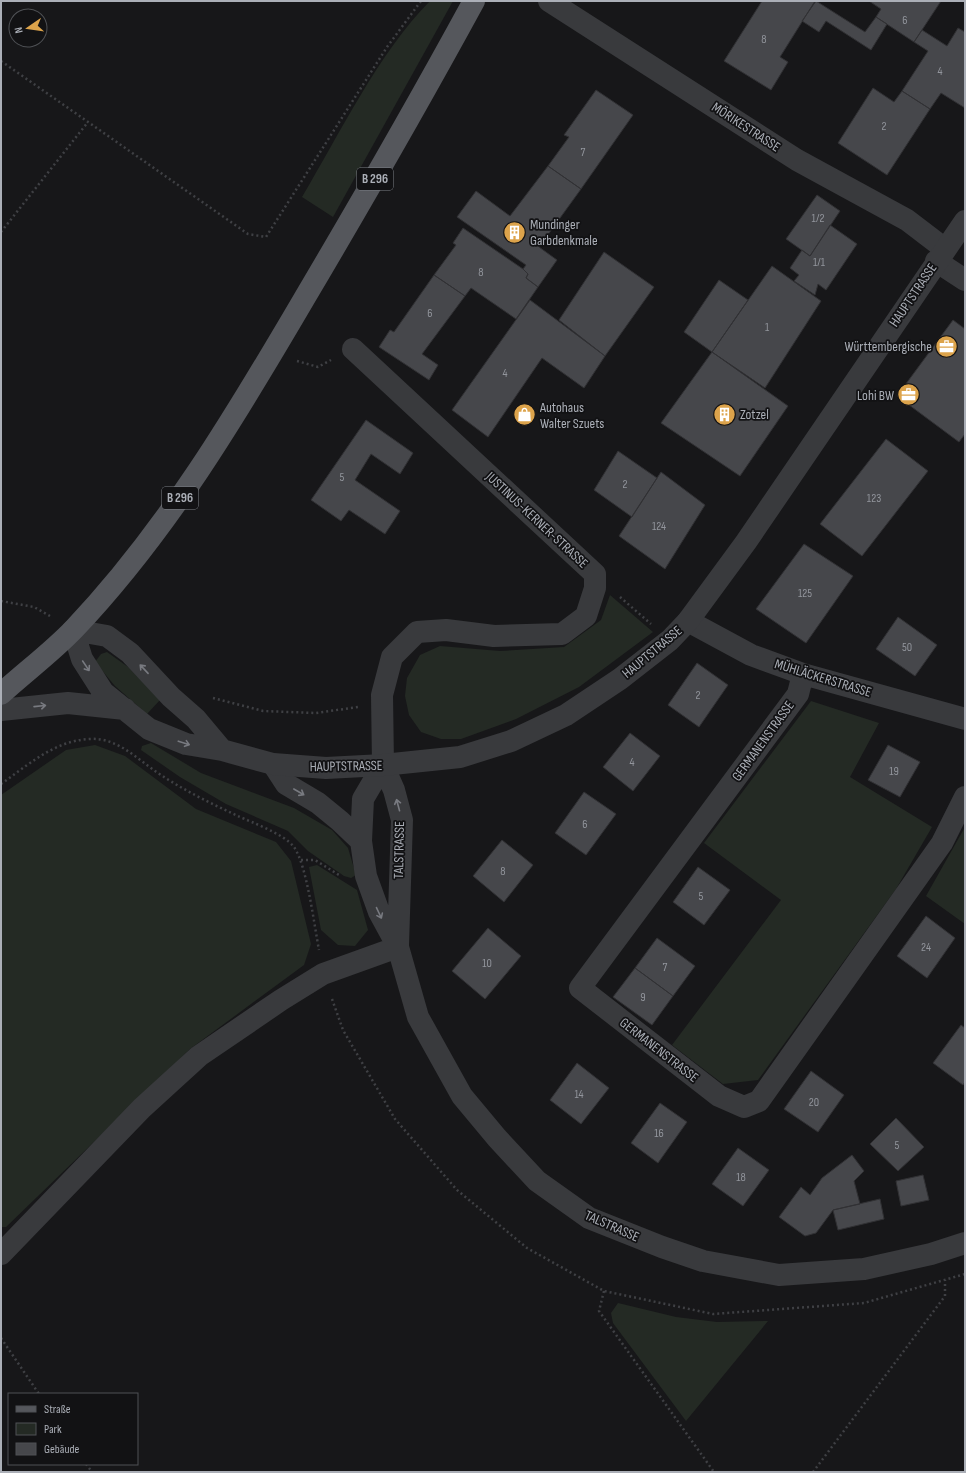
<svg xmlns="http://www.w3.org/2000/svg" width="966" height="1473" viewBox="0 0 966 1473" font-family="'Sofia Sans Condensed',sans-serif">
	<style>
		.green { fill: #242a24 }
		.building { fill: #46474b; stroke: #313134 }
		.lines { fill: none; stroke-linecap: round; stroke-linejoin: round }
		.path { stroke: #3f4044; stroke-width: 2.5; stroke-dasharray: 2 3; stroke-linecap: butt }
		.minor { stroke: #393a3d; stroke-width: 22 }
		.tertiary { stroke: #393a3d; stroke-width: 22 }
		.primary { stroke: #55575c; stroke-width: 22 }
		.oneway { stroke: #787a80 }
		.labels { text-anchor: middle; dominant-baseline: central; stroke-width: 3.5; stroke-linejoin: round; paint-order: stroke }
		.number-label { font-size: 12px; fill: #92959c }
		.shield { fill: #121214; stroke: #7d8086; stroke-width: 1 }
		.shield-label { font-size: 13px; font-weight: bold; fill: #abafb7 }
		.street-label { font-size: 14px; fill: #abafb7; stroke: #121214 }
		.poi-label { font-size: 14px; fill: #abafb7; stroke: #121214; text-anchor: start }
	</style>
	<rect width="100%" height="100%" fill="#171719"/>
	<!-- green -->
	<path class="green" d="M430,1H453L333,217L302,197C339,135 379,52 430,1Z
		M610,595L653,632L579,687L516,719L461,739H441L421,732L409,715L405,696L407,678L420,655L440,646L500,651L564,647L601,620Z
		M107,652L128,667L160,700L147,714L115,686L95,662L101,654Z
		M811,701L879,723L850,777L932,827L896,889L758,1080L723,1084L672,1045L781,900L704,843Z
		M151,743L201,773L294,808L332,830L348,848L356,875L351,878L344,876L308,851L288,831L226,804L180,777L141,750L142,746Z
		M95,745L125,756L196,809L276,842L291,861L311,944L304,965L190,1049L6,1227H1V795L66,750Z
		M965,827V924L926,896Z
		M317,865L357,890L368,930L355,946L338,945L321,930L309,867Z
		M618,1303L676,1317L717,1322L768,1321L686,1421L613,1323L611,1313Z"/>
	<!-- building -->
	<path class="building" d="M762,1H815L780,57L788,62L771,90L724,61Z
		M816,1L865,32L876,17L887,24L871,50L826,21L819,32L802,21Z
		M869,1H941L914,42L876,17L881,9Z
		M958,28L965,32V108L941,93L930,109L902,91L928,51L914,42L922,30L947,46Z
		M873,88L894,102L902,91L930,109L887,175L838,143Z
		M596,90L633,115L581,189L548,166L569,137L564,135Z
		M548,166L581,189L539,247L557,260L538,287L526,278L528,274L523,269L526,265L457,217L476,191L510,216Z
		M817,195L840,211L810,256L786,239Z
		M830,225L857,244L826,290L818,284L815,295L794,281L799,275L790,268L802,250L810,256Z
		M463,228L523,269L528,274L526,278L538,287L516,319L471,288L465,296L434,275L456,245L453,243Z
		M604,252L654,287L605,356L559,320Z
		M772,266L821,301L765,388L712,352Z
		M434,275L465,296L422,354L438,365L429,380L379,347L390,330L394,332Z
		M719,280L748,300L712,352L684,332Z
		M530,300L605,356L584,388L542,358L488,437L452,410Z
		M953,320L965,329V434L959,442L897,396Z
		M712,352L788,406L740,476L661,423Z
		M366,420L413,453L400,474L371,454L355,480L400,511L385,534L349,510L341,521L311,500Z
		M886,439L928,471L862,556L820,524Z
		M618,451L657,478L632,517L594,490Z
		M661,472L705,505L665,569L619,536Z
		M804,544L853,576L806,643L756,609Z
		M898,617L937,645L915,676L876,649Z
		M697,663L728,685L699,727L668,705Z
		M630,733L660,756L633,791L603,767Z
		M888,745L920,762L900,797L868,780Z
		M584,792L616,814L586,855L555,833Z
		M502,840L533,865L504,902L473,876Z
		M698,867L730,890L704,925L673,902Z
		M926,916L955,938L927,978L897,956Z
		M488,928L521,956L485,999L452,971Z
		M657,938L695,966L673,996L635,968Z
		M635,968L673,996L652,1025L613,997Z
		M961,1025L965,1028V1082L963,1085L933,1063Z
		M577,1063L609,1088L581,1124L550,1100Z
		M811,1071L844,1095L818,1132L784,1109Z
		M660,1103L687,1122L658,1163L631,1143Z
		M896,1118L924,1147L898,1171L870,1144Z
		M738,1148L769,1170L743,1206L712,1184Z
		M852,1155L864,1171L854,1181L860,1204L833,1210L816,1233L805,1236L779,1217L801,1187L810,1195L822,1178Z
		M923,1175L929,1200L901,1206L896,1181Z
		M880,1199L884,1219L838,1230L833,1210Z"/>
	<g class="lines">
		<!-- path -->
		<path class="path" d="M1,61L248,234L266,237L387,47L421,1
			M1,232L88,122
			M297,361L318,367L331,360
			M620,597L651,624
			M1,601L34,607L50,616
			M213,698L263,711L316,713L358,707
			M1,784C28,765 54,741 89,739C116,737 135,757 155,771C181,789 210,803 238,816C253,823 284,834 294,847C307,866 314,924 319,950
			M301,860H315L339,875
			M332,999L343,1030L395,1119L457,1190L527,1248L604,1291L713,1314L864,1303L965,1274
			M604,1291L599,1311L714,1472
			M1,1338L39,1394
			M86,1464L92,1472
			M813,1472L945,1296V1280"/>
		<!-- minor -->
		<path class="minor" d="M549,1L797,160L907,220L945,249
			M936,261L965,280
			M353,349L595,574V588L586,616L562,634L494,636L446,630L417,632L392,657L382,695L383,765L394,790L402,820L398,945
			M688,621L751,655L803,674L965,719
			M803,674L798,694L580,988L719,1096L744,1107L759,1101L942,843L965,797
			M273,764L286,784L318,803L340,821L361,841
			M383,765L363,799L361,841L366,876L379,912L398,947L418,1017L462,1096L497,1138L537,1181L589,1218L662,1247L703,1261L779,1275L864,1269L931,1254L965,1243
			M1,1254L142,1108L199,1056L281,1000L323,974L398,947"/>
		<!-- tertiary -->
		<path class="tertiary" d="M1,710L68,703L125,709
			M222,750L196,719L171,697L130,653L107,636L73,630L82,659L103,692L149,729L186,744L222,750L273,764L326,768L383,765L460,757L511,741L566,715L620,679L670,640L688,621L746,542L965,221"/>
		<!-- primary -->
		<path class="primary" d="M1,694C25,672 52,652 74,629C167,531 236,415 304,299C362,201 419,102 474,1"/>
	</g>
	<!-- one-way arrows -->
	<defs><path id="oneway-shaft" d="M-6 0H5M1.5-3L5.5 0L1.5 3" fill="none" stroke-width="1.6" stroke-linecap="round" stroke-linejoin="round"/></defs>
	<g class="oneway">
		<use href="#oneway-shaft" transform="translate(86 666) rotate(56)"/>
		<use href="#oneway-shaft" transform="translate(144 669) rotate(-133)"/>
		<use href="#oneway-shaft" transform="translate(40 706) rotate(-6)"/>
		<use href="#oneway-shaft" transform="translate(184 743) rotate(18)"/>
		<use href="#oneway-shaft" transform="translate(299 792) rotate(30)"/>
		<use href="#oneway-shaft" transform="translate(398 805) rotate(-105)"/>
		<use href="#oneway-shaft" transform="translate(379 913) rotate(65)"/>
	</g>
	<!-- icons -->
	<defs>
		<symbol id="building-disc" viewBox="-11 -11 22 22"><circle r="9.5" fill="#dca34b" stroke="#121214"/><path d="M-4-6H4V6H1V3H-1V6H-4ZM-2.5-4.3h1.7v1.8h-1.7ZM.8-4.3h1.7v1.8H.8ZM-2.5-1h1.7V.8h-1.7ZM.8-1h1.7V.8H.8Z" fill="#fff"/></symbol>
		<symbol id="office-disc" viewBox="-11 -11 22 22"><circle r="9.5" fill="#dca34b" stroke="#121214"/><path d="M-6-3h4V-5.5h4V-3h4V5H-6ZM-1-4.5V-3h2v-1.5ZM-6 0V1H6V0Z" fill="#fff"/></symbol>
		<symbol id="shop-disc" viewBox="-11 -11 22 22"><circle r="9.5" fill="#dca34b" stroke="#121214"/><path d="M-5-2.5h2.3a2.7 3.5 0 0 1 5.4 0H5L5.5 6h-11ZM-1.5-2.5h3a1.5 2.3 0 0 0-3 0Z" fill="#fff"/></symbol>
	</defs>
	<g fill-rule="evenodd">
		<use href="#building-disc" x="502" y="220" width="25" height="25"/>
		<use href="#office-disc" x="934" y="334" width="25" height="25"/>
		<use href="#office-disc" x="896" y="382" width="25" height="25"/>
		<use href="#building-disc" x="712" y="402" width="25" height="25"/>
		<use href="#shop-disc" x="512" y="402" width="25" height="25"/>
	</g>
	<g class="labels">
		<!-- number labels -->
		<g class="number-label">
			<text x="905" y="20">6</text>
			<text x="764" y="39">8</text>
			<text x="940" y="71">4</text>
			<text x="884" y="126">2</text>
			<text x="583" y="152">7</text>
			<text x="818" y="218">1/2</text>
			<text x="819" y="262">1/1</text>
			<text x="481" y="272">8</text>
			<text x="430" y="313">6</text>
			<text x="767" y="327">1</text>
			<text x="505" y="373">4</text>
			<text x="342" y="477">5</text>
			<text x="625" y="484">2</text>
			<text x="874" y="498">123</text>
			<text x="659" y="526">124</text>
			<text x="805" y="593">125</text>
			<text x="907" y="647">50</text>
			<text x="698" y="695">2</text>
			<text x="632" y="762">4</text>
			<text x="894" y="771">19</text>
			<text x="585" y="824">6</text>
			<text x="503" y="871">8</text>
			<text x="701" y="896">5</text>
			<text x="926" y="947">24</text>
			<text x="487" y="963">10</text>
			<text x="665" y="967">7</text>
			<text x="643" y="997">9</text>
			<text x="579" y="1094">14</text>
			<text x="814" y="1102">20</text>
			<text x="659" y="1133">16</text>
			<text x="897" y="1145">5</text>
			<text x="741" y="1177">18</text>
		</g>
		<!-- shield labels -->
		<g class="shield">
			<rect x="357" y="168" width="36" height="22" rx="3"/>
			<rect x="162" y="487" width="36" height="22" rx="3"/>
		</g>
		<g class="shield-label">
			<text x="375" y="179">B 296</text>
			<text x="180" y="498">B 296</text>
		</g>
		<!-- street labels -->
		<g class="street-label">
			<text transform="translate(746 127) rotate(33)">MÖRIKESTRASSE</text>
			<text transform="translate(913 295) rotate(-56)">HAUPTSTRASSE</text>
			<text transform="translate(537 520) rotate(43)">JUSTINUS-KERNER-STRASSE</text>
			<text transform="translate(652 652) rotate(-40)">HAUPTSTRASSE</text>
			<text transform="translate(823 678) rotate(17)">MÜHLÄCKERSTRASSE</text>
			<text transform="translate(763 741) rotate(-54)">GERMANENSTRASSE</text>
			<text transform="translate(346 766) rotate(-1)">HAUPTSTRASSE</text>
			<text transform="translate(399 850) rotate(-89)">TALSTRASSE</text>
			<text transform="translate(659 1050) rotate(38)">GERMANENSTRASSE</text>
			<text transform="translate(612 1226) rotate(24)">TALSTRASSE</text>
		</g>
		<!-- poi labels -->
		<g class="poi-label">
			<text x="530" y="224">Mundinger<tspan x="530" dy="16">Garbdenkmale</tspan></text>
			<text x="932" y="346" text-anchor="end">Württembergische</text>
			<text x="894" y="395" text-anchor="end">Lohi BW</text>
			<text x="540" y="407">Autohaus<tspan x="540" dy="16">Walter Szuets</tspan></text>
			<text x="740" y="414">Zotzel</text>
		</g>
	</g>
	<!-- border -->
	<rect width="966" height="1473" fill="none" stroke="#abafb7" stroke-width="4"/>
	<!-- legend -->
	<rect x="8" y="1393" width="130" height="72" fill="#121214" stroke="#4f5155"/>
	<rect x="16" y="1406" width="20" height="6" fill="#55575c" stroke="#4f5155"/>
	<text x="44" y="1413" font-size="12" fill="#abafb7">Straße</text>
	<rect x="16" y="1423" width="20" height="12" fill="#242a24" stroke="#4f5155"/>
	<text x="44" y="1433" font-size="12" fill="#abafb7">Park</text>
	<rect x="16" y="1443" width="20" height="12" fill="#46474b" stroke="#4f5155"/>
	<text x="44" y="1453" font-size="12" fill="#abafb7">Gebäude</text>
	<!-- north arrow -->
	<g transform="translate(28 28) rotate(257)"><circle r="19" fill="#121214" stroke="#4f5155"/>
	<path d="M0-3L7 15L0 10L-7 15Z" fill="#dca34b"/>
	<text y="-6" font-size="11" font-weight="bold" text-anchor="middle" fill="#abafb7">N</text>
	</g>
</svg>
